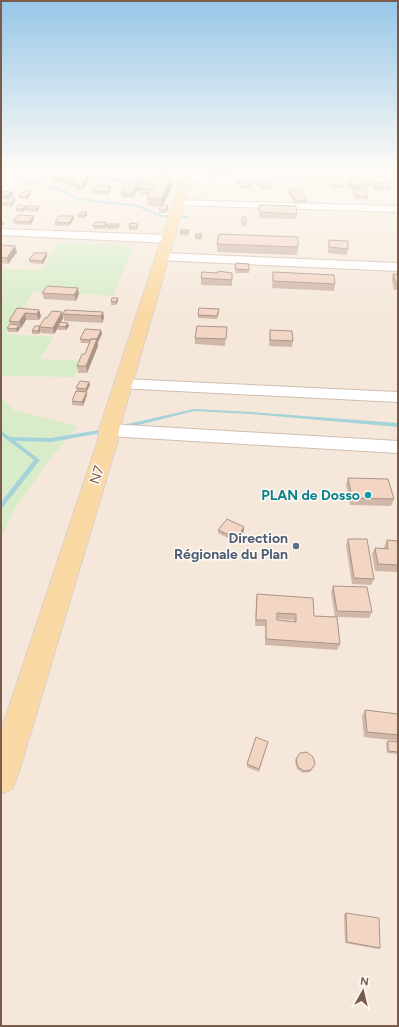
<svg xmlns="http://www.w3.org/2000/svg" width="399" height="1027" viewBox="0 0 399 1027" font-family="Figtree,sans-serif">
	<style>
		.residential { fill: #f5e8da }
		.green { fill: #d8ecc9 }
		.lines { fill: none; stroke-linecap: round; stroke-linejoin: round }
		.stream { fill: #a5d3da; fill-rule: evenodd }
		.minor-casing { stroke: #d1beb0; stroke-width: 2 }
		.major-casing { stroke: #dad1cd; stroke-width: 2 }
		.minor { fill: #fff; fill-rule: evenodd }
		.major { fill: #fbd9a5; fill-rule: evenodd }
		.wall { fill: #d1b7a8; fill-rule: evenodd }
		.shaded-wall { fill: #aa9588 }
		.building { fill: #f3d5c3; stroke: #aa9588; fill-rule: evenodd }
		.culture-dot { fill: #0f9aa8; stroke: #fffaf3; stroke-width: 1.5 }
		.service-dot { fill: #5c6f8a; stroke: #fffaf3; stroke-width: 1.5 }
		.labels { text-anchor: middle; dominant-baseline: central; stroke-width: 3; stroke-linejoin: round; paint-order: stroke }
		.street-label { font-size: 14px; fill: #7a5c4d; stroke: #fffaf3 }
		.culture-label { font-size: 14px; font-weight: bold; fill: #0d838f; stroke: #fffaf3; text-anchor: end }
		.service-label { font-size: 14px; font-weight: bold; fill: #4e5e75; stroke: #fffaf3; text-anchor: end }
	</style>
	<rect width="100%" height="100%" fill="#fdf6ec"/>
	<!-- residential -->
	<path class="residential" d="M1,170H398V1026H1Z"/>
	<!-- green -->
	<path class="green" d="M59,243L129,245L132,250L113,296L34,291L6,334L54,337L40,359L82,361L74,377L1,376V269L42,270Z
		M1,398L14,410L78,426L47,463L14,510L1,538Z"/>
	<g class="lines">
		<!-- stream -->
		<path class="stream" d="M1,177L42,183L69,192L72,195L79,198L138,205L162,215L189,216L190,217L189,218L162,217L137,207L78,200L70,197L67,194L42,185L1,179Z
			M194,409L251,412L398,423V427L251,414L194,411L123,429L121,427L123,425Z
			M105,429L107,431V432L51,442L15,441L40,460L3,507L1,508V502L34,460L1,435V431L10,437L51,438Z"/>
		<defs>
			<path id="minor" d="M20,170H56L186,176L335,170H398V174L186,182L26,175L1,187V180Z
				M178,200L398,206V212L174,205L173,203L174,201Z
				M1,229L167,235L171,236L173,239L171,242L167,243L1,235Z
				M162,253L398,263V271L158,260L156,257L158,254Z
				M124,379L398,392V402L118,388L116,384L118,380Z
				M109,424L398,441V453L109,436L103,434L100,430L103,426Z"/>
			<path id="major" d="M184,170H194L119,430L118,440L17,778L12,789L1,794V731L98,440L99,430Z"/>
		</defs>
		<!-- minor casing -->
		<use href="#minor" class="minor-casing"/>
		<!-- major casing -->
		<use href="#major" class="major-casing"/>
		<!-- minor -->
		<use href="#minor" class="minor"/>
		<!-- major -->
		<use href="#major" class="major"/>
	</g>
	<!-- wall -->
	<path class="wall" d="M215,170H228L230,173V175L220,176L215,172Z
		M238,170H285L284,173L241,175Z
		M208,172L215,174V177H209Z
		M164,176L171,178L172,186L163,205L168,208L166,213H159V210L160,207L148,206L147,198L149,196L141,195L140,192L141,191H138V189L133,198H122L121,193L127,181H144L142,184L148,187V189H150V184Z
		M53,179L89,180L82,190H75L74,187H68L67,183L54,182Z
		M327,179L344,185L343,188H332L326,182Z
		M111,180H119L118,183H112Z
		M256,180L271,183L270,189H260L256,183Z
		M348,180L369,185L368,190H366L368,196V199H355L353,191V190H350L347,185Z
		M238,181L251,186V189H240L237,183Z
		M373,183L391,187L390,190H374L372,186Z
		M111,189L108,195L93,194L92,191Z
		M289,190L307,200L306,203L295,204L288,193Z
		M30,191L31,194L27,199H20L19,196Z
		M1,192H12L13,195L8,198H15V201L11,207L1,206Z
		M259,205L297,214L296,219L259,218Z
		M25,206L26,208L39,206V209L37,212L26,211L25,209L23,212H17L16,209Z
		M78,215H87L85,218H79Z
		M73,216L74,219L69,226H55V222Z
		M242,217L246,223V226H242Z
		M34,219L30,225L14,224L13,221Z
		M106,222L107,225L105,229H94L93,226Z
		M119,224V227L118,229H107V226Z
		M138,224V227L137,230H129V227Z
		M189,230V233L188,236L180,235V232Z
		M196,234L202,237L201,240L195,239Z
		M329,240L348,249L347,255L328,253Z
		M217,244L298,247L297,255L217,252Z
		M1,245L17,252L8,264L1,263Z
		M47,256L43,264L30,263L29,260Z
		M236,263L249,264V273H235Z
		M273,272L335,284L334,291L272,288Z
		M232,273V286L201,285V278Z
		M393,274H398V290H394L392,280Z
		M42,293L79,294L76,301L44,299Z
		M111,301H118L116,305H111Z
		M17,308L39,310L41,316L39,320H26L21,328H20L17,332H8L7,328L10,325L9,321Z
		M62,312L63,318L61,322L69,326L66,330H58V328L54,334L41,333L40,331L39,334H32V331L40,326L47,318Z
		M103,312L104,318L102,323L64,321L63,314Z
		M219,313L217,319L198,318V315Z
		M227,327L225,346L195,344V338Z
		M101,330L102,334L98,342V346L87,373H78L77,366L85,354L89,343H81L80,339Z
		M270,330L293,341L292,347L269,346Z
		M89,382L90,385L87,392V395L83,406L72,405V401L77,391L76,388Z
		M348,478L394,499L391,506L350,505L346,484Z
		M218,530L244,531L236,542L218,533Z
		M348,539L374,579L371,585L352,584L346,545Z
		M387,540L398,541V572L375,571L372,554L375,548H384V547Z
		M333,586L372,612L369,618L337,617L340,644L337,650L265,645V626H255L256,600L257,594L314,616L335,617L331,592ZM277,619L294,620V621L277,620Z
		M365,710L398,714V741L364,737L362,716Z
		M388,741L398,742V754L387,753L386,743Z
		M268,742L259,772L247,767V764Z
		M296,759L315,764L310,772L303,773L297,769L295,761Z
		M346,913L380,948L378,949L345,943L344,914Z"/>
	<!-- shaded-wall -->
	<path class="shaded-wall" d="M88,175L89,180L82,190V185Z
		M171,178L172,186L162,207L161,199Z
		M138,182L139,187L137,188L138,189L133,198V193Z
		M111,186V189L108,195V192Z
		M30,191L31,194L27,199L26,197Z
		M12,192L13,195L7,199L6,196Z
		M15,198V201L11,207V204Z
		M168,205V208L166,213V210Z
		M25,206L26,208L25,209L23,212V209Z
		M39,206V209L37,212L36,209Z
		M87,212V215L85,218V215Z
		M34,216V219L30,225L29,222Z
		M73,216L74,219L69,226V223Z
		M3,221L4,224L2,226V223Z
		M106,222L107,225L105,229V226Z
		M15,246L17,252L8,264L7,258Z
		M47,253V256L43,264L42,261Z
		M78,288L79,294L76,301L74,295Z
		M118,298V301L116,305V302Z
		M39,310L41,316L39,320L37,314Z
		M62,312L63,318L59,326H58V328L54,334L53,328Z
		M103,312L104,318L102,323L101,316Z
		M25,313L26,320L21,328L19,322Z
		M68,323L69,326L66,330L65,327Z
		M19,325L20,329L17,332L16,329Z
		M40,328V331L39,334L38,331Z
		M101,330L102,334L98,342V346L87,373L86,366L96,341Z
		M89,382L90,385L86,392V389Z
		M87,392V395L83,406L82,402Z
		M244,527V531L236,542V538Z"/>
	<!-- building -->
	<path class="building" d="M216,170H228L230,173H220Z
		M208,172H214L215,174L209,175Z
		M72,174L88,175L82,185H74L76,181H67Z
		M155,174H164L161,176H168L171,178L161,199L147,198L154,184H150Z
		M56,176H70L68,180L53,179Z
		M113,178H119L117,180H111Z
		M132,178H143L142,182H138L131,181Z
		M338,178L344,185L332,186L327,179Z
		M269,179L271,183L269,184L271,186H260L256,180Z
		M248,180L251,186H241L238,181Z
		M348,180H367L369,185H351Z
		M127,181L138,182L133,193H121Z
		M373,183H388L391,187H375Z
		M139,184H148L147,188H137Z
		M95,186H111L108,192L92,191Z
		M143,189H151L150,193L140,192Z
		M300,189L307,200L296,201L289,190Z
		M353,189H365L368,196H356Z
		M3,191L12,192L6,196L1,195V192Z
		M24,191H30L26,197L19,196Z
		M1,198H15L11,204L1,203Z
		M19,205L25,206L23,209H16Z
		M161,205H168L166,210H159Z
		M259,205L296,206L297,214L259,212Z
		M27,206H39L36,209H25Z
		M81,212H87L85,215H78Z
		M18,215L34,216L29,222L13,221Z
		M59,216H73L69,223L55,222Z
		M242,217H246V223H242Z
		M95,222H106L105,226H93Z
		M130,223L138,224L137,227H129Z
		M108,224H119L118,226H107Z
		M181,230H189L188,232H180Z
		M196,234H202L201,237L195,236Z
		M219,234L298,237V247L217,244Z
		M329,240L348,241V249L329,247Z
		M1,245L15,246L7,258L1,257Z
		M34,253H47L42,261L29,260Z
		M236,263L249,264V270L235,269Z
		M218,271L232,273V280L201,278L202,272L218,273Z
		M273,272L334,275L335,284L273,281Z
		M393,274H398V283H396Z
		M47,286L78,288L74,295L42,293Z
		M112,298H118L116,302L111,301Z
		M17,308L39,310L37,314L25,313L19,322L9,321Z
		M199,308L219,309L217,316L198,315Z
		M65,310L103,312L101,316L63,314Z
		M52,311L62,312L53,328L39,327L45,318H47Z
		M60,322L68,323L65,327L58,326Z
		M10,324L19,325L16,329L7,328Z
		M35,326H40L38,331H32Z
		M197,326L227,327L226,339L195,338Z
		M85,329L101,330L97,339H91L90,340L80,339Z
		M270,330L292,331L293,341L270,340Z
		M91,339H97L86,366H77L82,354H85Z
		M80,381L89,382L86,389L76,388Z
		M76,391L87,392L82,402L72,401Z
		M348,478L388,479L394,499L352,498Z
		M227,519L244,527L236,538L218,530Z
		M348,539H367L374,579L354,578Z
		M387,540L398,541V565L378,564L375,548L388,549Z
		M333,586L367,587L372,612L337,611Z
		M257,594L313,598L314,616L337,617L340,644L266,639V620H256ZM277,613L296,614V622L277,620Z
		M365,710L398,714V735L367,732Z
		M256,737L268,742L259,769L247,764Z
		M388,741L398,742V752L388,751Z
		M307,752L313,757L315,764L311,770L304,771L298,767L296,759L300,753Z
		M346,913L379,918L380,948L347,942Z"/>
	<!-- sky -->
	<linearGradient id="sky" x2="0" y2="1"><stop stop-color="#97c7e8"/><stop offset="0.54" stop-color="#fefbf6"/><stop offset="1" stop-color="#fefbf6" stop-opacity="0"/></linearGradient>
	<rect width="399" height="314" fill="url(#sky)"/>
	<!-- markers -->
	<circle class="culture-dot" cx="368" cy="495" r="4"/>
	<circle class="service-dot" cx="296" cy="546" r="4"/>
	<g class="labels">
		<!-- street labels -->
		<g class="street-label">
			<text transform="translate(97 475) rotate(-72)">N7</text>
		</g>
		<!-- culture labels -->
		<g class="culture-label">
			<text x="360" y="495">PLAN de Dosso</text>
		</g>
		<!-- service labels -->
		<g class="service-label">
			<text x="288" y="538">Direction<tspan x="288" dy="16">Régionale du Plan</tspan></text>
		</g>
	</g>
	<!-- border -->
	<rect width="399" height="1027" fill="none" stroke="#7a5c4d" stroke-width="4"/>
	<!-- north arrow -->
	<g transform="translate(363 991) rotate(8)" stroke="#fffaf3" stroke-width="3" paint-order="stroke">
	<path d="M0-3L7 15L0 10L-7 15Z" fill="#7a5c4d"/>
	<text y="-6" font-size="11" font-weight="bold" text-anchor="middle" fill="#7a5c4d">N</text>
	</g>
</svg>
